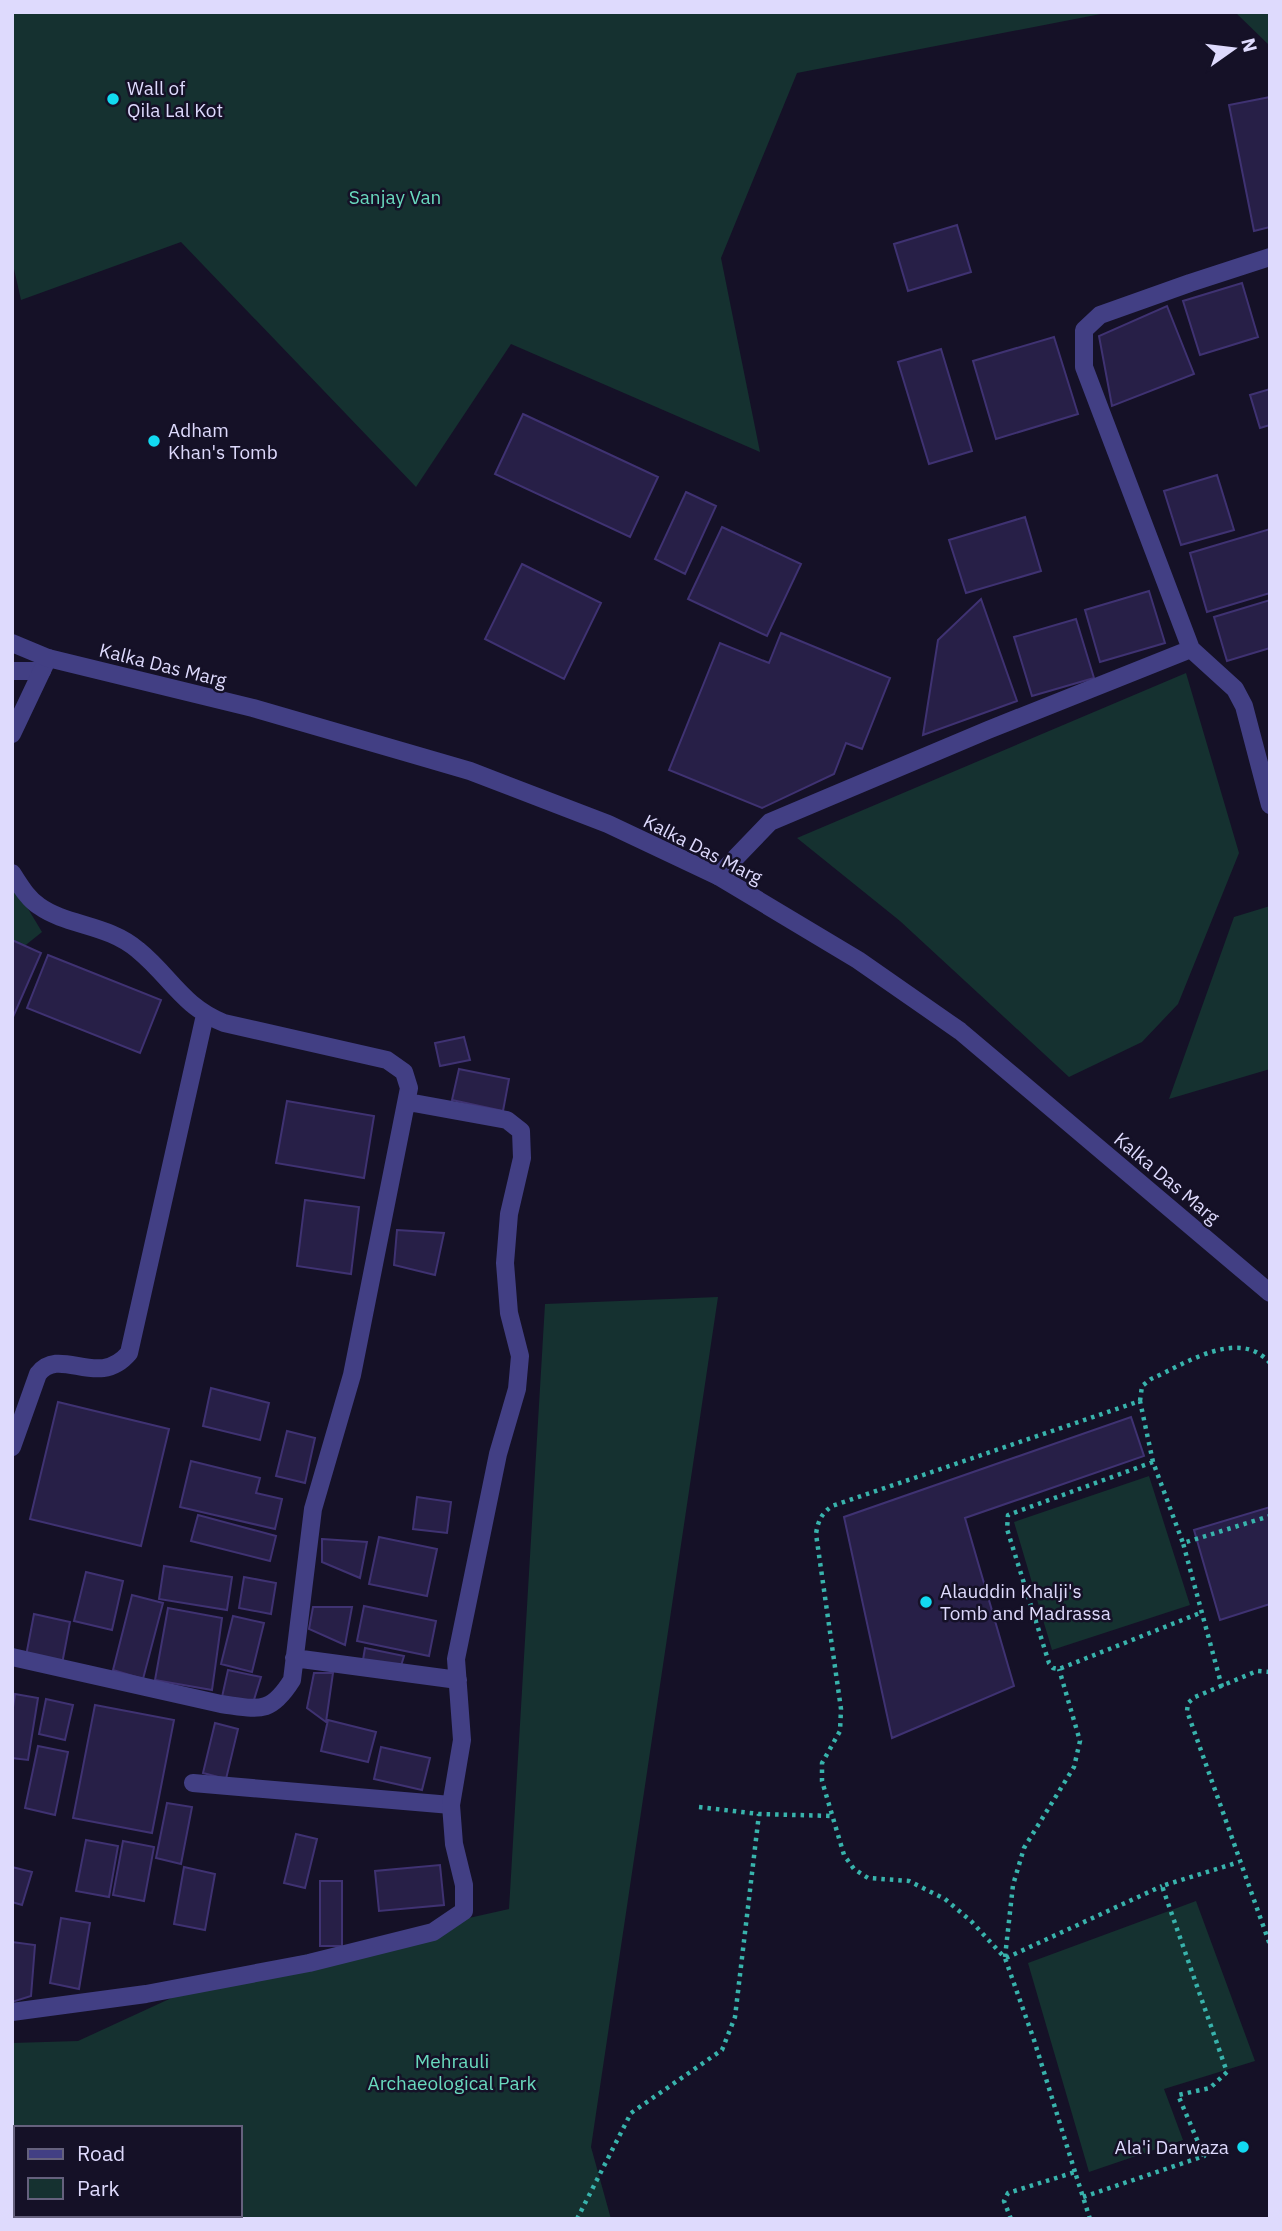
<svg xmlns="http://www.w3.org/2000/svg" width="1282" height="2231" viewBox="0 0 1282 2231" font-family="'IBM Plex Sans',sans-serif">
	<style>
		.green { fill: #153130; fill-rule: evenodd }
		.building { fill: #271f47; stroke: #3f3272; stroke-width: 2 }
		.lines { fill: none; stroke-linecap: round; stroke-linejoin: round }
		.path { stroke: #38b3ac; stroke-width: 4.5; stroke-dasharray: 3.5 5; stroke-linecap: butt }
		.service { stroke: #423f84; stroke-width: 18 }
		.minor { stroke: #423f84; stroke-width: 18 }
		.tertiary { stroke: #423f84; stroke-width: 18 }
		.poi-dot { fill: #12daf1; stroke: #151127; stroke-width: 2.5 }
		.labels { text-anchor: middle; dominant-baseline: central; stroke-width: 5; stroke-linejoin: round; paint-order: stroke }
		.poi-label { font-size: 19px; fill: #dedafd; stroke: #151127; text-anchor: start }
		.park-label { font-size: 19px; fill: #69dabe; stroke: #151127 }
		.street-label { font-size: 19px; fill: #dedafd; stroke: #151127 }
	</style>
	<rect width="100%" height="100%" fill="#151127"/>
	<!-- green -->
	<path class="green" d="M12,12H1111L797,73L721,258L760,452L511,344L416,487L181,242L21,300L12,260Z
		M1235,12H1270V46Z
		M1186,673L1239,853L1178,1004L1142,1042L1069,1077L900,921L797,838Z
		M12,882L42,932L12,956Z
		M1270,906V1069L1169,1099L1234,917Z
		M718,1297L591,2147L611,2219H12V2043L78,2041L228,1972L509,1909L545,1304ZM16,2128H240V2215H16Z
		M1149,1476L1190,1605L1052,1650L1014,1522Z
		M1196,1901L1255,2061L1164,2089L1183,2140L1089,2172L1028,1963Z"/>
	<!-- building -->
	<path class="building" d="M1270,97V227L1254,231L1229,105Z
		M957,225L971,272L908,291L894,244Z
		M1242,283L1258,337L1200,355L1183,301Z
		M1167,306L1194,374L1112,406L1099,336Z
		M1054,337L1078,414L996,439L973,361Z
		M941,349L972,451L929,464L898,362Z
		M1270,389V425L1260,428L1250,395Z
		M523,414L658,477L630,537L495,474Z
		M1217,475L1234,530L1181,545L1164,491Z
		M686,492L716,506L685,574L655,559Z
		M1025,517L1041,571L966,593L949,540Z
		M722,527L801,564L767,636L688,599Z
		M1270,529V593L1207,612L1190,553Z
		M522,564L601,603L564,679L485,639Z
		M1149,591L1165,643L1100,662L1085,610Z
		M981,599L1017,701L923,735L938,640Z
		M1270,600V648L1227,661L1214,617Z
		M1076,619L1094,678L1032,696L1014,637Z
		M781,633L890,678L862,749L846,743L834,774L762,808L669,770L720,643L769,663Z
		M12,940L41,953L13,1017L12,1016Z
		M48,955L161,1000L140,1053L27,1008Z
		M464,1037L470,1060L440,1066L435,1043Z
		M459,1069L509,1079L503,1111L452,1100Z
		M287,1101L374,1116L364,1178L276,1163Z
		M305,1200L359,1207L351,1274L297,1266Z
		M397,1230L444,1233L435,1275L394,1265Z
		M211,1388L269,1403L260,1440L203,1426Z
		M58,1402L169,1429L141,1546L30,1519Z
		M1131,1417L1144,1456L965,1518L1014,1686L892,1738L844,1517Z
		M287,1431L315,1438L305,1483L276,1476Z
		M191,1461L260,1478L256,1493L282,1499L275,1529L180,1507Z
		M417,1497L451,1502L447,1533L413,1529Z
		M1270,1507V1604L1220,1620L1194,1530Z
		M198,1515L276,1536L270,1561L191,1541Z
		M379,1537L437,1549L427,1596L369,1584Z
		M322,1539L367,1542L360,1578L322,1562Z
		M164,1566L232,1577L227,1610L159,1599Z
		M86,1572L123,1581L112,1630L74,1621Z
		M244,1577L276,1583L271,1614L239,1608Z
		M132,1595L163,1603L143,1679L113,1670Z
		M364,1606L436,1621L429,1656L357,1641Z
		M313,1607H352L345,1645L309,1629Z
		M168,1608L222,1618L212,1690L155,1680Z
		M34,1614L70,1622L62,1664L26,1656Z
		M233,1616L264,1623L252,1672L221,1664Z
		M365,1648L404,1656L401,1666L363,1660Z
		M228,1670L261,1677L253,1703L222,1697Z
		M314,1673H333L326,1722L307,1708Z
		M15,1694L38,1698L28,1760L12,1758V1714Z
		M46,1699L73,1705L65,1740L39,1734Z
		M95,1705L174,1720L152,1833L73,1818Z
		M328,1720L376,1732L368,1762L321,1751Z
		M215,1723L238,1729L226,1779L203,1773Z
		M38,1746L68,1752L55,1815L25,1808Z
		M381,1747L430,1758L422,1790L374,1779Z
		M167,1803L192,1807L181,1864L156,1858Z
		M296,1834L317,1839L305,1888L284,1883Z
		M86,1840L118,1846L109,1897L76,1891Z
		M123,1841L154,1847L144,1901L113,1895Z
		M440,1865L444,1905L379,1911L375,1871Z
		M12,1867L32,1872L22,1905L12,1902Z
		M184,1867L215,1874L205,1930L174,1924Z
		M320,1881H342V1946H320Z
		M61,1918L90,1923L79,1989L50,1983Z
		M12,1942L35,1945L31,1996L12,2002Z"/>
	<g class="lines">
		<!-- path -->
		<path class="path" d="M1140,1401L1142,1386L1151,1379C1185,1364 1239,1327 1270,1363
			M1153,1462L1008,1515L1007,1529L1049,1663L1053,1668L1059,1669L1200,1613
			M1270,1672L1257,1671L1195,1697L1188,1703L1187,1711L1270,1945
			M1222,1687L1183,1543L1270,1516
			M699,1807L759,1814L833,1816
			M1005,1957L1013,1885L1024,1848L1074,1767L1080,1741L1059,1669
			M1006,1958L1162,1886
			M1075,2172L1034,2040L1005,1958L971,1921L945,1899L909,1881L868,1878L854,1869L844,1855L822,1781V1763L840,1731L841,1709L816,1534C818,1521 821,1514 832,1506L1140,1401L1153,1462L1183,1543
			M1083,2197L1204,2156L1178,2095L1210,2088L1227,2072L1162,1886L1239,1862
			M577,2219L631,2113L722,2050L735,2017L759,1814
			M1011,2219L1004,2201L1008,2193L1075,2172L1090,2219"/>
		<!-- service -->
		<path class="service" d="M12,671H42
			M193,1783L451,1805"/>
		<!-- minor -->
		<path class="minor" d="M1191,649L1235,689L1244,706L1270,805
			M12,734L48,658
			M12,873C20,885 27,898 39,906C67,926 108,924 138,950C171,977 182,1006 224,1023L387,1060L404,1072L409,1088L352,1375L313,1509L292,1680C270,1715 259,1709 221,1704L12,1657
			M718,876L770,822L988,730L1191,649L1084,367V330L1100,315L1190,283L1270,257
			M12,1447L38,1374C60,1345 98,1390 129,1353L205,1015
			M294,1658L458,1680
			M12,2012L146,1994L309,1963L433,1932L464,1911V1885L454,1844L451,1805L462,1740L456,1659L498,1454L517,1389L520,1356L509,1313L505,1263L509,1214L522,1158L521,1131L507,1120L408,1102"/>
		<!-- tertiary -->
		<path class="tertiary" d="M12,643L48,658L253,708L470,771L608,824L718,876L858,960L960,1031L1270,1293"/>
	</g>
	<!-- markers -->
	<g class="poi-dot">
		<circle cx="113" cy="99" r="7"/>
		<circle cx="154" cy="441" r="7"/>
		<circle cx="926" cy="1602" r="7"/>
		<circle cx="1243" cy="2147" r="7"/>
	</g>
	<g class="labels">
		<!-- poi labels -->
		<g class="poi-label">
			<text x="127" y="88">Wall of<tspan x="127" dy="22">Qila Lal Kot</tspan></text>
			<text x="168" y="430">Adham<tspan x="168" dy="22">Khan's Tomb</tspan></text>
			<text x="940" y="1591">Alauddin Khalji's<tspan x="940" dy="22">Tomb and Madrassa</tspan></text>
			<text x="1229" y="2147" text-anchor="end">Ala'i Darwaza</text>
		</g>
		<!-- park labels -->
		<g class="park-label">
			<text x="395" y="197">Sanjay Van</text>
			<text x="452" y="2061">Mehrauli<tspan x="452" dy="22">Archaeological Park</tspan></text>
		</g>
		<!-- street labels -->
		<g class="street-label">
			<text transform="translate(163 665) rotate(14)">Kalka Das Marg</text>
			<text transform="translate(703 849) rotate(27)">Kalka Das Marg</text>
			<text transform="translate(1167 1178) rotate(40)">Kalka Das Marg</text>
		</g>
	</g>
	<!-- border -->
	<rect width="1282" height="2231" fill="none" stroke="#dedafd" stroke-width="28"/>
	<!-- legend -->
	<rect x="14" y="2126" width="228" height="91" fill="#151127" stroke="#65617d" stroke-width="2"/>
	<rect x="28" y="2149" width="35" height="10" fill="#423f84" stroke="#65617d" stroke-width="2"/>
	<text x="77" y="2161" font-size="21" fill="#dedafd">Road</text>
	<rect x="28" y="2178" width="35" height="21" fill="#153130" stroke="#65617d" stroke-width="2"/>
	<text x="77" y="2196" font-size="21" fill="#dedafd">Park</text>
	<!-- north arrow -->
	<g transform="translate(1233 49) rotate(76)" stroke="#151127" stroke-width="5" paint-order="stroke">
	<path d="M0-5L12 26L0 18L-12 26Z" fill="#dedafd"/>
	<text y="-10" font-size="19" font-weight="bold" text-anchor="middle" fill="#dedafd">N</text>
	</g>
</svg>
